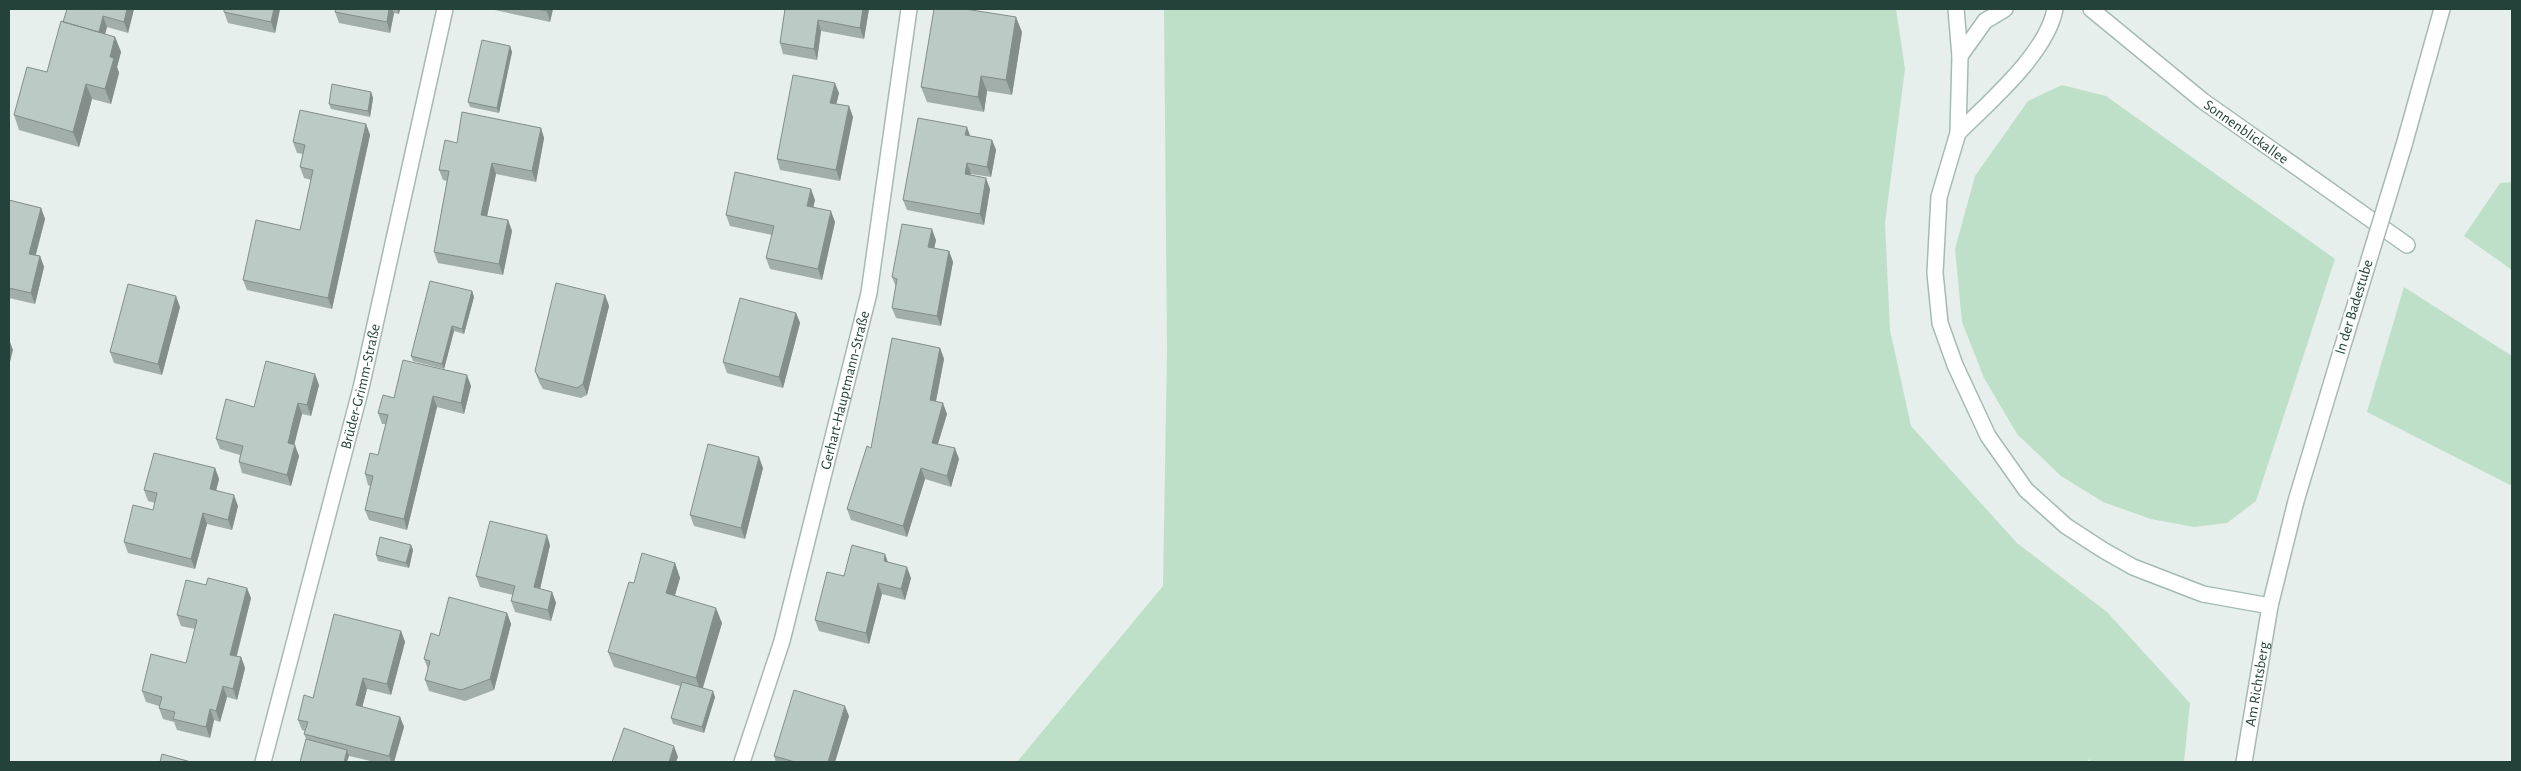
<svg xmlns="http://www.w3.org/2000/svg" width="2521" height="771" viewBox="0 0 2521 771" font-family="'Alegreya Sans',sans-serif">
	<style>
		.green { fill: #bfe0c8 }
		.lines { fill: none; stroke-linecap: round; stroke-linejoin: round }
		.street-casing { stroke: #a8b8b2; stroke-width: 18 }
		.secondary-casing { stroke: #a4bbb3; stroke-width: 18 }
		.street { stroke: #fff; stroke-width: 15 }
		.secondary { stroke: #fff; stroke-width: 15 }
		.street-bridge-casing { stroke: #a8b8b2; stroke-width: 18; stroke-linecap: butt }
		.street-bridge { stroke: #fff; stroke-width: 15 }
		.wall { fill: #a1aea9 }
		.shaded-wall { fill: #838d89 }
		.building { fill: #bbcac4; stroke: #838d89 }
		.labels { text-anchor: middle; dominant-baseline: central; stroke-width: 5; stroke-linejoin: round; paint-order: stroke }
		.street-label { font-size: 15px; fill: #24423a; stroke: #f7fbf9 }
	</style>
	<rect width="100%" height="100%" fill="#e6efeb"/>
	<!-- green -->
	<path class="green" d="M1164,9H1896L1905,69L1885,223L1890,330L1911,426L2017,543L2107,612L2190,703L2184,762H2090V759L2086,762H1017L1163,586L1167,350Z
		M2062,85L2106,96L2335,259L2256,501L2227,523L2194,527L2151,519L2103,502L2061,476L2017,434L1984,378L1962,322L1955,249L1975,176L2028,101Z
		M2512,182V270L2464,236L2500,183Z
		M2404,287L2512,356V486L2367,412Z"/>
	<g class="lines">
		<defs>
			<g id="street">
				<path d="M2404,145L2442,9"/>
				<path id="s1" d="M263,762L361,388L445,9"/>
				<path id="s2" d="M742,762L782,641L869,293L909,9"/>
				<path id="s3" d="M2244,762L2270,606L2296,501L2346,335"/>
			</g>
			<g id="secondary">
				<path d="M1956,9L1960,56L1958,133L1939,197L1935,273L1940,323L1955,365L1988,436L2026,490L2066,526L2103,550L2133,567L2203,594L2270,606"/>
				<path id="s4" d="M2091,9L2203,101L2407,245"/>
				<path d="M1960,56L1985,21L2005,9"/>
				<path d="M1958,133C1989,102 2047,53 2055,9"/>
			</g>
		</defs>
		<!-- street casing -->
		<use href="#street" class="street-casing"/>
		<!-- secondary casing -->
		<use href="#secondary" class="secondary-casing"/>
		<!-- street -->
		<use href="#street" class="street"/>
		<!-- secondary -->
		<use href="#secondary" class="secondary"/>
		<defs>
			<path id="street-bridge" d="M2346,335L2404,145"/>
		</defs>
		<!-- street-bridge casing -->
		<use href="#street-bridge" class="street-bridge-casing"/>
		<!-- street-bridge -->
		<use href="#street-bridge" class="street-bridge"/>
	</g>
	<!-- wall -->
	<path class="wall" d="M67,9H134L128,33L107,27L105,34L115,37L121,52L117,67L119,73L111,104L92,99L79,147L19,130L14,115L47,72Z
		M280,9L275,33L228,23L224,12Z
		M336,9H400L399,14L394,13L390,33L339,23L335,12Z
		M490,9H553L550,22Z
		M785,9H869L864,39L821,31L817,60L783,54L780,43Z
		M1022,32L1012,95L987,91L984,112L927,102L921,87Z
		M510,46L512,52L499,113L470,107L468,102Z
		M371,92L373,98L370,117L331,109L329,104Z
		M839,93L836,104L849,106L853,117L840,181L780,170L777,159Z
		M366,124L370,135L332,309L247,290L243,280L300,230L311,180L304,178L300,167L303,154L297,153L293,142Z
		M541,128L544,138L536,182L496,174L487,216L508,220L512,231L503,275L438,263L434,252L447,181L443,180L439,170L457,143Z
		M970,136L992,140L996,150L991,177L971,174L970,175L990,189L984,225L907,210L903,200Z
		M9,200L41,208L45,219L36,255L40,256L44,267L35,304L9,298Z
		M815,200L813,207L835,222L822,280L770,269L766,258L772,235L730,226L726,215Z
		M936,240L934,249L949,251L953,262L941,326L896,318L892,308L896,287L892,277Z
		M472,291L474,297L464,334L454,331L444,369L413,361L411,356Z
		M605,295L609,306L587,395L581,398L543,389L539,382L535,371Z
		M180,307L162,375L114,363L110,352Z
		M796,313L800,323L783,388L727,373L723,362Z
		M940,348L944,359L936,401L947,414L938,444L959,459L951,487L925,479L907,537L851,520L847,509L871,448Z
		M319,385L311,416L302,414L298,428L294,445L299,456L291,486L242,473L239,462L240,455L220,449L216,439Z
		M471,386L464,414L437,407L407,530L369,520L365,510L370,486L368,485L365,474L378,455L386,424H382L378,413L394,398Z
		M215,468L219,479L216,490L238,506L232,530L207,524L195,569L128,553L124,542L153,510L155,503L148,501L144,490Z
		M763,468L745,539L694,526L690,515Z
		M411,545L413,550L409,568L378,561L376,555Z
		M550,545L540,589L552,592L556,603L551,621L515,612L511,601L513,595L480,587L476,576Z
		M888,562L911,578L905,600L882,594L869,644L819,631L815,620L844,576Z
		M675,563L680,578L675,595L722,623L703,688L715,697L704,733L673,724L671,718L680,686L614,667L608,652L634,583Z
		M251,598L237,656L241,657L245,668L237,700L227,697L220,722L214,720L210,738L177,730L174,722L163,719L159,708V706L146,702L142,691L186,663L195,629L181,626L177,615Z
		M507,613L511,624L494,690L465,701L429,691L425,680L428,669L424,659L439,636Z
		M401,631L405,642L391,695L367,689L362,707L400,717L404,727L394,762H375L349,756L306,739L304,734L305,731L302,730L298,720L313,698Z
		M849,716L835,762H776L774,756Z"/>
	<!-- shaded-wall -->
	<path class="shaded-wall" d="M127,9H134L128,33L124,22Z
		M274,9H280L275,33L271,22Z
		M389,9H392L394,13L390,33L387,22Z
		M397,9H400L399,14Z
		M547,9H553L550,22L547,11Z
		M863,9H869L864,39L860,28Z
		M103,16L107,27L102,46L98,35Z
		M1016,17L1022,32L1012,95L1006,80Z
		M818,20L821,31L817,60L814,49Z
		M115,37L121,52L117,67L119,73L111,104L105,89L110,57Z
		M510,46L512,52L499,113L497,108Z
		M981,76L987,91L984,112L978,97Z
		M835,83L839,93L834,114L830,103Z
		M86,84L92,99L79,147L73,132Z
		M371,92L373,98L370,117L368,111Z
		M849,106L853,117L840,181L836,170Z
		M366,124L370,135L332,309L328,298Z
		M967,127L971,138L965,135Z
		M541,128L544,138L536,182L532,171Z
		M992,140L996,150L991,177L987,167Z
		M492,163L496,174L485,226L481,215Z
		M967,163L971,174L969,185L965,174Z
		M986,178L990,189L984,225L980,214Z
		M811,189L815,200L811,217L807,206Z
		M41,208L45,219L33,264L29,254Z
		M831,211L835,222L822,280L818,269Z
		M508,220L512,231L503,275L499,264Z
		M932,229L936,240L932,258L928,247Z
		M949,251L953,262L941,326L937,316Z
		M40,256L44,267L35,304L31,293Z
		M472,291L474,297L464,334L462,329Z
		M605,295L609,306L587,395L583,384Z
		M176,296L180,307L162,375L158,364Z
		M796,313L800,323L783,388L779,377Z
		M452,326L454,331L444,369L442,364Z
		M9,339L13,350L9,366Z
		M940,348L944,359L934,411L930,400Z
		M315,374L319,385L311,416L307,405Z
		M467,375L471,386L464,414L461,403Z
		M433,396L437,407L407,530L404,519Z
		M298,403L302,414L292,454L288,443Z
		M943,403L947,414L935,453L932,443Z
		M295,445L299,456L291,486L287,475Z
		M955,448L959,459L951,487L947,476Z
		M759,457L763,468L745,539L741,528Z
		M215,468L219,479L214,499L210,489Z
		M921,468L925,479L907,537L903,526Z
		M234,495L238,506L232,530L228,520Z
		M203,513L207,524L195,569L191,559Z
		M547,535L550,545L538,598L534,587Z
		M411,545L413,550L409,568L406,563Z
		M885,554L889,565L884,561Z
		M675,563L680,578L671,608L666,593Z
		M907,567L911,578L905,600L901,589Z
		M878,583L882,594L869,644L866,633Z
		M247,588L251,598L234,665L230,655Z
		M552,592L556,603L551,621L548,610Z
		M716,608L722,623L701,693L696,678Z
		M507,613L511,624L494,690L490,679Z
		M401,631L405,642L391,695L387,684Z
		M241,657L245,668L237,700L233,689Z
		M363,678L367,689L360,716L356,705Z
		M223,686L227,697L220,722L216,711Z
		M713,691L715,697L704,733L702,727Z
		M845,706L849,716L835,762H828Z
		M210,709L214,720L210,738L206,727Z
		M400,717L404,727L394,762H392L389,756Z
		M674,746L678,757L676,762H669Z
		M347,750L349,756L347,762H344Z"/>
	<!-- building -->
	<path class="building" d="M67,9H127L124,22L103,16L99,32L63,22Z
		M224,9H274L271,22L224,12Z
		M336,9H389L387,22L335,12Z
		M536,9H547V11Z
		M785,9H863L860,28L818,20L814,49L780,43Z
		M934,9H965L1016,17L1006,80L981,76L978,97L921,87Z
		M61,21L115,37L110,57L114,58L105,89L86,84L73,132L14,115L27,67L47,72Z
		M482,40L510,46L497,108L468,102Z
		M793,75L835,83L830,103L849,106L836,170L777,159Z
		M332,84L371,92L368,111L329,104Z
		M300,110L366,124L328,298L243,280L256,220L300,230L313,170L300,167L305,145L293,142Z
		M462,112L541,128L532,171L492,163L481,215L508,220L499,264L434,252L449,171L439,170L445,140L457,143Z
		M918,118L967,127L965,135L992,140L987,167L967,163L965,174L986,178L980,214L903,200Z
		M735,172L811,189L807,206L831,211L818,269L766,258L774,226L726,215Z
		M9,200L41,208L29,254L40,256L31,293L9,288Z
		M902,224L932,229L928,247L949,251L937,316L892,308L897,279L892,277Z
		M430,281L472,291L462,329L452,326L442,364L411,356Z
		M556,283L605,295L583,384L577,388L539,378L535,371Z
		M128,284L176,296L158,364L110,352Z
		M740,298L796,313L779,377L723,362Z
		M892,338L940,348L930,400L943,403L932,443L955,448L947,476L921,468L903,526L847,509L867,446L871,448Z
		M403,360L467,375L461,403L433,396L404,519L365,510L373,476L365,474L370,453L378,455L388,415L378,413L383,395L394,398Z
		M266,361L315,374L307,405L298,403L294,418L288,443L295,445L287,475L239,462L243,446L216,439L226,399L254,407Z
		M708,444L759,457L741,528L690,515Z
		M154,453L215,468L210,489L234,495L228,520L203,513L191,559L124,542L133,505L153,510L157,493L144,490Z
		M490,521L547,535L534,587L552,592L548,610L511,601L515,586L476,576Z
		M380,537L411,545L406,563L376,555Z
		M852,545L885,554L884,561L907,567L901,589L878,583L866,633L815,620L827,572L844,576Z
		M642,553L675,563L666,593L716,608L696,678L608,652L629,582L634,583Z
		M208,578L247,588L230,655L241,657L233,689L223,686L216,711L210,709L206,727L173,719L175,712L159,708L162,697L142,691L151,654L186,663L197,620L177,615L186,580L206,585Z
		M449,597L507,613L490,679L461,690L425,680L430,661L424,659L431,633L439,636Z
		M334,614L401,631L387,684L363,678L356,705L400,717L389,756L304,734L308,722L298,720L304,695L313,698Z
		M682,682L713,691L702,727L671,718Z
		M794,690L845,706L828,762H795L774,756Z
		M624,728L674,746L669,762H612Z
		M306,739L347,750L344,762H300Z
		M162,754L191,762H160Z"/>
	<g class="labels">
		<!-- street labels -->
		<g class="street-label">
			<text stroke="none"><textPath href="#s4" startOffset="198">Sonnenblickallee</textPath></text>
			<text transform="translate(2354 307) rotate(-73)">In der Badestube</text>
			<text stroke="none"><textPath href="#s1" startOffset="388">Brüder-Grimm-Straße</textPath></text>
			<text stroke="none"><textPath href="#s2" startOffset="386">Gerhart-Hauptmann-Straße</textPath></text>
			<text stroke="none"><textPath href="#s3" startOffset="79">Am Richtsberg</textPath></text>
		</g>
	</g>
	<!-- border -->
	<rect width="2521" height="771" fill="none" stroke="#24423a" stroke-width="20"/>
</svg>
